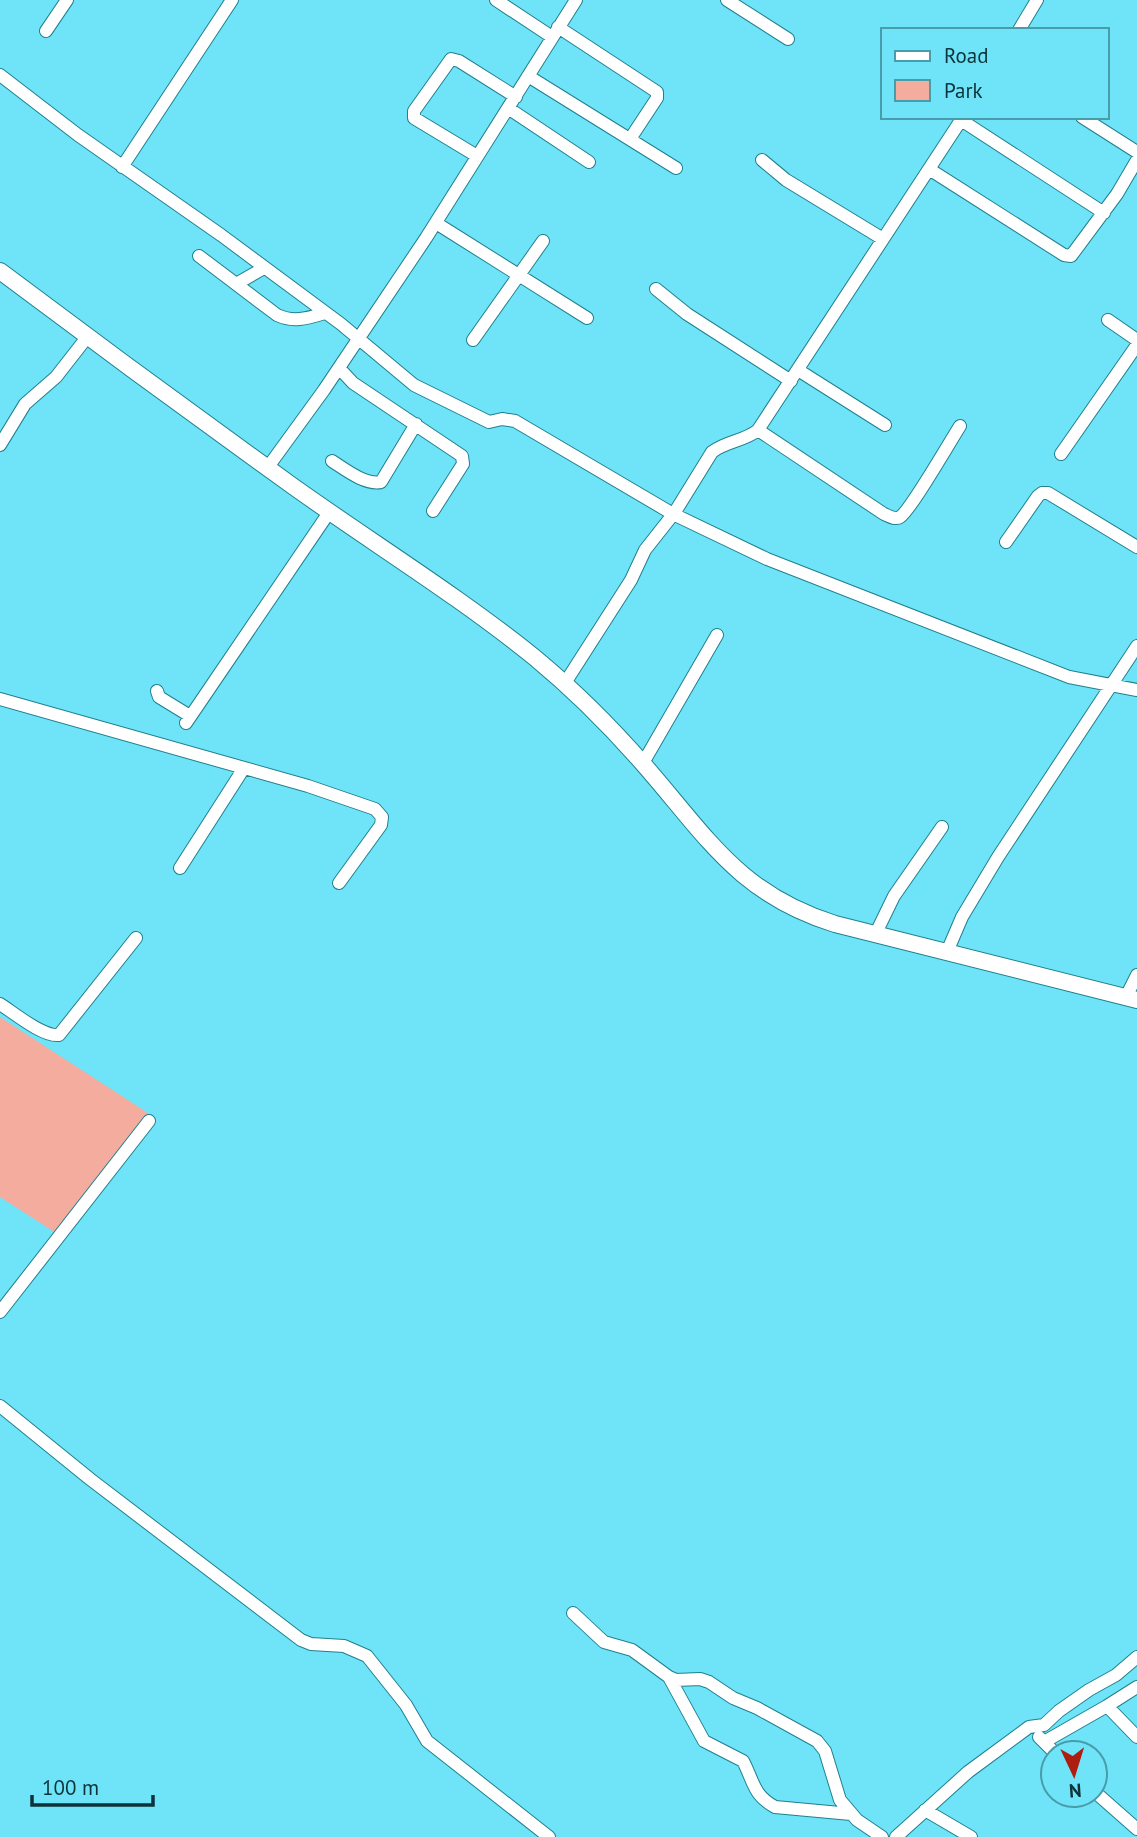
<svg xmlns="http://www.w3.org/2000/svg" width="1137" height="1837" viewBox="0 0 1137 1837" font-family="'PT Sans',sans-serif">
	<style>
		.green { fill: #f4ac9f }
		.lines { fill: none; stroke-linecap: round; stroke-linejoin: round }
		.minor-casing { stroke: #20808e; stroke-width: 14 }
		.major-casing { stroke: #20808e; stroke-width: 18 }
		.minor { stroke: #fff; stroke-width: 12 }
		.major { stroke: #fff; stroke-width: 16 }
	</style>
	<rect width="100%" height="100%" fill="#6fe3f7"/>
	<!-- green -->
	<path class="green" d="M0,1017L151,1115L59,1235L0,1197Z"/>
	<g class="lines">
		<defs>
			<path id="minor" d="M496,0L552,37
				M727,0L788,39
				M558,27L657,92V98L630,139
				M1019,30L1037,0
				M46,31L67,0
				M0,75L78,135L221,235L341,324L414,385L489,422L502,419L515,421L673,514L767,559L1069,677L1137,690
				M528,76L676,168
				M508,108L589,162
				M1082,117L1137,152
				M961,120L1104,213
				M477,156L414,118V111L451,59L459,61L516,97
				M762,160L786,180L883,239
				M122,167L232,0
				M929,169L1064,255L1071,256L1117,194L1137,160
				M436,223L587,318
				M199,256L277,315C294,323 308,318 325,313
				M236,284L264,268
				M656,289L687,314L791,381
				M1108,320L1137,340
				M473,340L543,241
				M339,368L353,383L462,456L463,464L433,511
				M798,370L885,425
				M758,430L884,514C889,516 895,520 900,517C910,511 951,440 960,426
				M0,445L25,404L56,377L88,336
				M1061,454L1137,345
				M332,461C346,470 365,485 381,482L416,424
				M268,467L324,390L426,238L576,0
				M1006,542L1038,496L1042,493H1048L1137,547
				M565,683L631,580L645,550L675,512L712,452C726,441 745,441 758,430L963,117
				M157,691L159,697L190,716
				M0,699L308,786L375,809L382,817L381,825L339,883
				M186,723L330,511
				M643,763L717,635
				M180,868L244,768
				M876,933L894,896L942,827
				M947,952L962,917L998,857L1137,646
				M1126,997L1137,975
				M0,1004C14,1013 43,1037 59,1035L136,938
				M0,1312L149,1121
				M0,1406L90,1479L301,1640L311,1644L344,1646L367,1656L406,1705L427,1741L549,1837
				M573,1613L604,1642L632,1650L669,1677L676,1680L700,1679L709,1682L733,1698L757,1708L817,1741L825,1751L840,1800L857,1820L882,1837
				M669,1677L704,1741L743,1761C754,1782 753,1795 775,1807L851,1814
				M1137,1687L1107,1706L1137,1737
				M1039,1737L1055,1753
				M1044,1742L1107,1706
				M1095,1792L1137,1829
				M925,1810L971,1837
				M896,1837L968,1772L1029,1727L1044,1725L1059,1711L1089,1690L1116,1675L1137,1657"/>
			<path id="major" d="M0,271C97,344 195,416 294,487C374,544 457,595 534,657C574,690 611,727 645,766C707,837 739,894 835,924L1137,1000"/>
		</defs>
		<!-- minor casing -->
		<use href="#minor" class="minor-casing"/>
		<!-- major casing -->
		<use href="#major" class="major-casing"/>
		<!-- minor -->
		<use href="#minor" class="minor"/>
		<!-- major -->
		<use href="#major" class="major"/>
	</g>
	<!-- legend -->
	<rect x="881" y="28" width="228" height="91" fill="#6fe3f7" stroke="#489dab" stroke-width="2"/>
	<rect x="895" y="51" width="35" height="10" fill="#ffffff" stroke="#489dab" stroke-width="2"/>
	<text x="944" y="63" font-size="21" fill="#0d333a">Road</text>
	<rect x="895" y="80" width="35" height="21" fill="#f4ac9f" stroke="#489dab" stroke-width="2"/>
	<text x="944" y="98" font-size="21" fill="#0d333a">Park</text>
	<!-- north arrow -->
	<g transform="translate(1074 1774) rotate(176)"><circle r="33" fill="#6fe3f7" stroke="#489dab" stroke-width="2"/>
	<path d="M0-5L12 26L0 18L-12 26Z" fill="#ad1e10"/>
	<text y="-10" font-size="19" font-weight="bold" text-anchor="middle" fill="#0d333a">N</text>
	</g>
	<!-- scale -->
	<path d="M32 1795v10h121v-10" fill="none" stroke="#0d333a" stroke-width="3.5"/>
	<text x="42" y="1795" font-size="21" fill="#0d333a" stroke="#6fe3f7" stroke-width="5" paint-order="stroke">100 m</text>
</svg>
